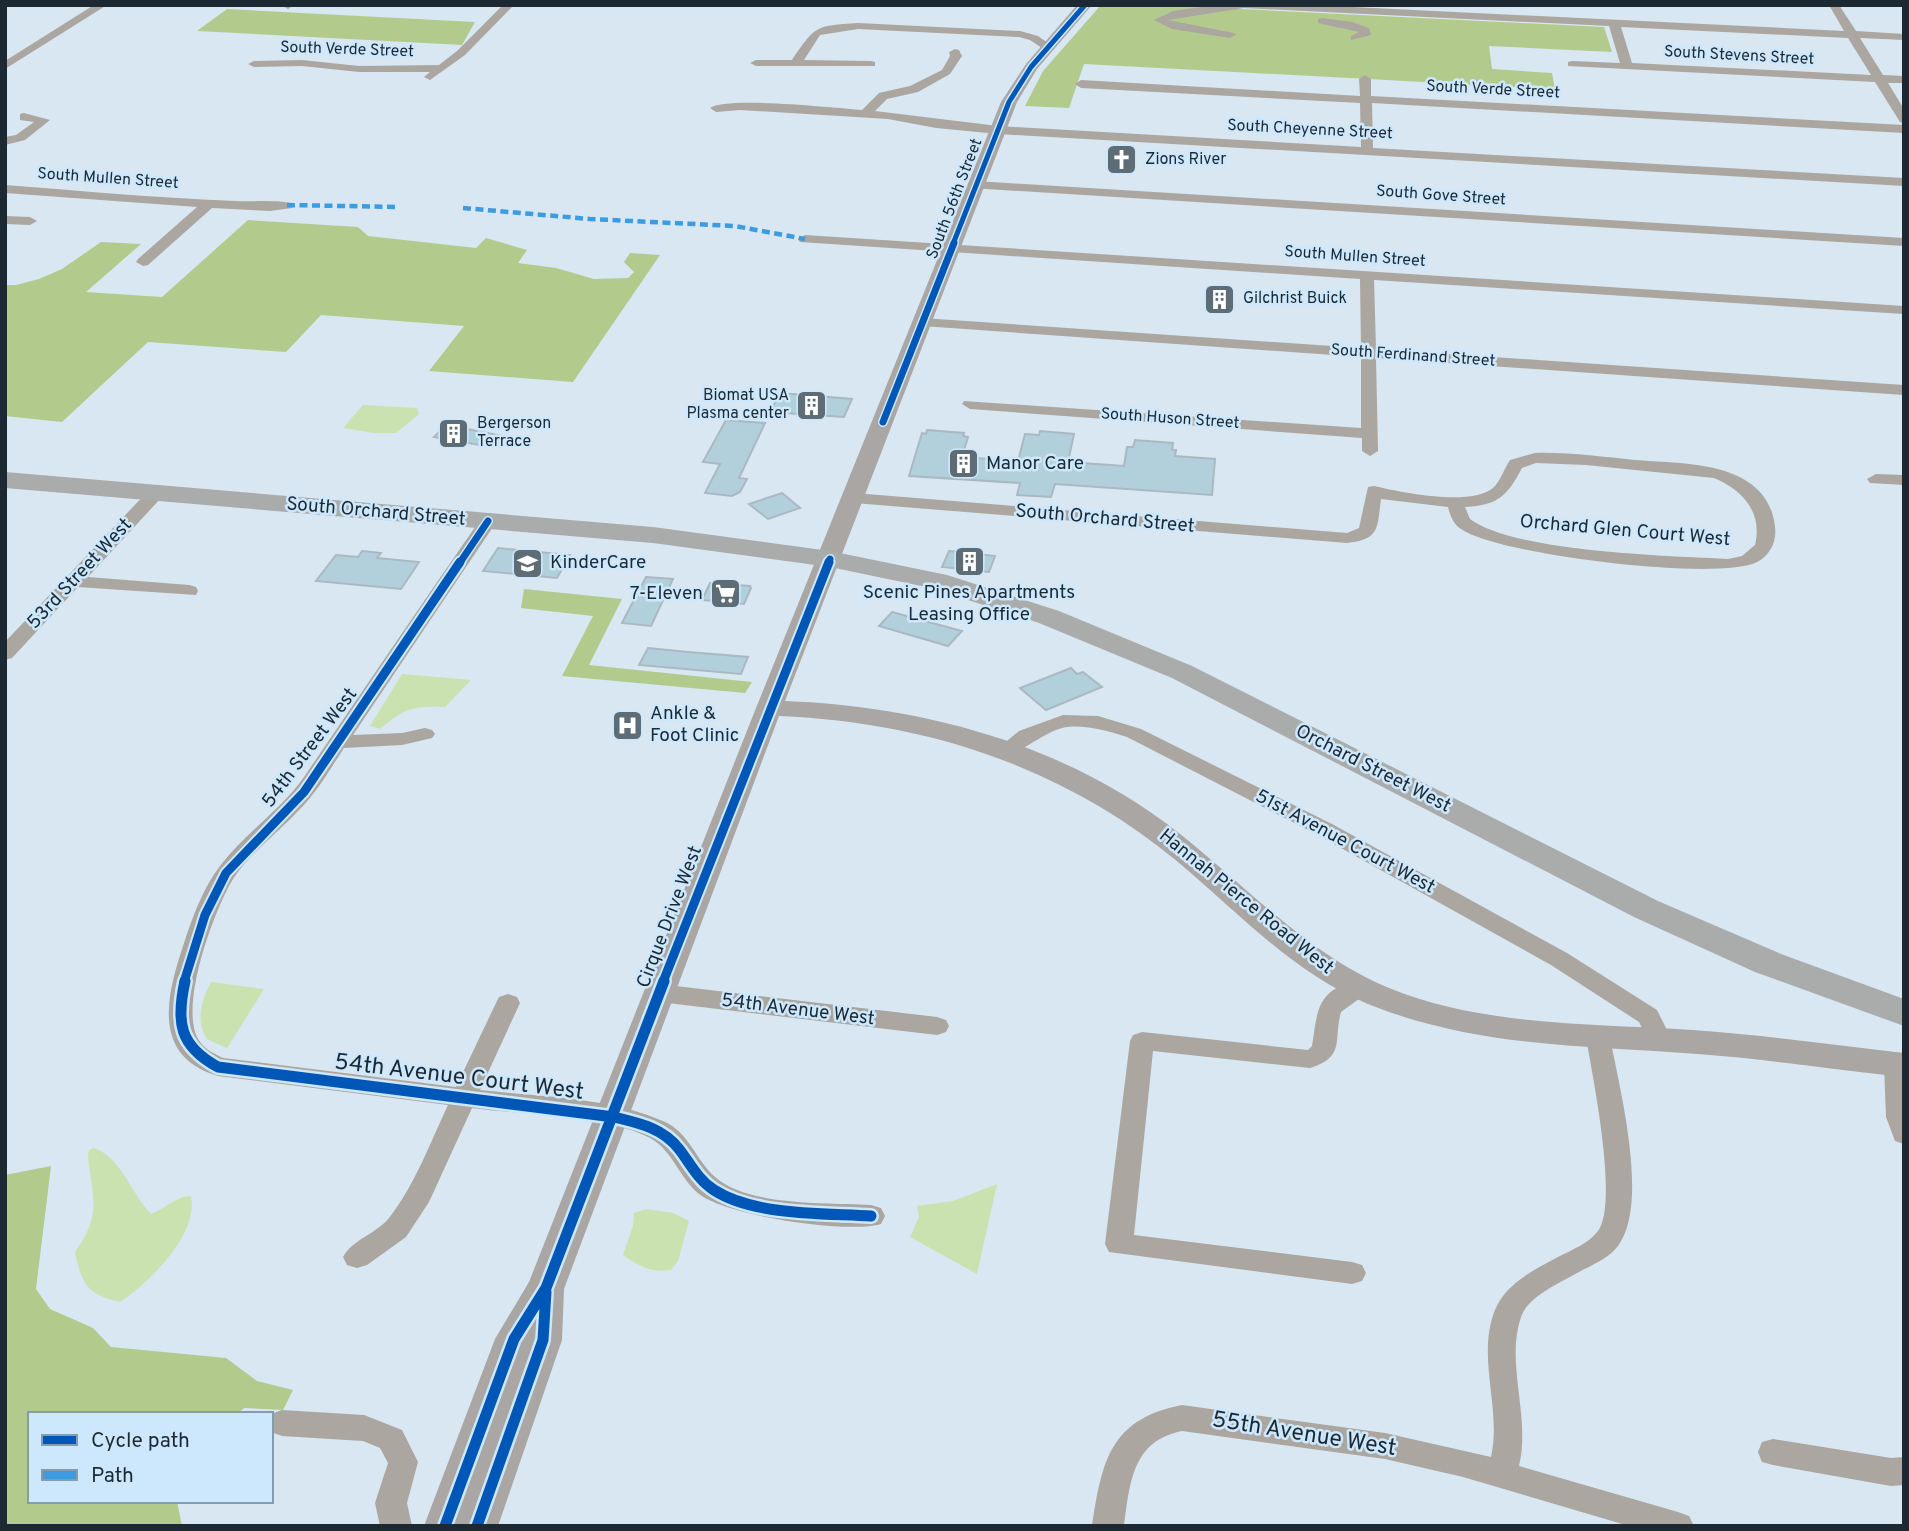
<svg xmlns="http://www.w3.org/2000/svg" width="1909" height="1531" viewBox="0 0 1909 1531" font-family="Overpass,sans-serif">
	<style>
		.green { fill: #cae2af }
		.forest { fill: #b3ca8d }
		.building { fill: #b2d0dc; stroke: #aab9c1; stroke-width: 2 }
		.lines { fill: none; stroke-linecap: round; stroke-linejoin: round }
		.street { fill: #aba69f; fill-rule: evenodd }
		.secondary { fill: #a9a6a3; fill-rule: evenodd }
		.primary { fill: #aaabab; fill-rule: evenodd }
		.quiet { stroke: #3c9ce2; stroke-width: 4.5; stroke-dasharray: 8 4.5; stroke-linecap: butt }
		.cycleway-far3-casing { stroke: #cde8fd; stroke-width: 8 }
		.cycleway-far2-casing { stroke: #cde8fd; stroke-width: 10 }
		.cycleway-far1-casing { stroke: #cde8fd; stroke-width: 13 }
		.cycleway-casing { stroke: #cde8fd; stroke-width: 16 }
		.cycleway-far3 { stroke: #0057b8; stroke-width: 5 }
		.cycleway-far2 { stroke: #0057b8; stroke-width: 7 }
		.cycleway-far1 { stroke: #0057b8; stroke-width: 9 }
		.cycleway { stroke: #0057b8; stroke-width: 11 }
		.labels { text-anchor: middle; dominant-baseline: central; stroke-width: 5; stroke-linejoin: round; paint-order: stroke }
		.far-street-label { font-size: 16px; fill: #1c2933; stroke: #cde8fd }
		.far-poi-label { font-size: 16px; fill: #1c2933; stroke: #cde8fd; text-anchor: start }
		.poi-label { font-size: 19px; fill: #1c2933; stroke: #cde8fd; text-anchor: start }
		.street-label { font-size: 19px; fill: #1c2933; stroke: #cde8fd }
		.near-street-label { font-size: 23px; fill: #1c2933; stroke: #cde8fd }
	</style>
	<rect width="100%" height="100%" fill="#d8e7f2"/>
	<!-- green -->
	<path class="green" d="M363,405L417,408L419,414L396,433H374L343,428Z
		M402,674L471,680L445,707C412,706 405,708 380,729L370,726Z
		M211,982L264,989L227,1048L207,1039C195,1021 202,1000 211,982Z
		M94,1148C121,1157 132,1195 151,1214C167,1208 174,1197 191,1196C199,1234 150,1282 120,1302C86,1294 82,1284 75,1252C102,1214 93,1200 88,1157L89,1150Z
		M997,1184L977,1274L910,1237L919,1217L917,1206L953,1201Z
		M646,1209L673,1213L689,1221L678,1261L671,1270C652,1273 638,1266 623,1255L633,1226L634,1213Z"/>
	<!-- forest -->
	<path class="forest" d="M1101,5H1161L1604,27L1612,52L1489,46L1492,69L1552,73L1555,89L1084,64L1069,108L1025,106L1043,71Z
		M227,9L475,22L462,45L197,31Z
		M248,220L358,227L368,236L476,248L486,238L527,250L518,263L556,268L594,279L628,278L634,272L624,262L630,253L660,255L573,382L429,371L464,326L321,315L286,352L148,342L62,422L5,416V285H16L39,279L62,269L101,242L141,244L86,292L162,297Z
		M524,589L622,599L589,665L752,682L745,693L562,676L593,616L521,608Z
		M51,1166L36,1289L50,1309L93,1328L111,1347L226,1358L257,1381L293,1390L283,1410L244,1408L237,1414H30V1501H177L182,1526H5V1175Z"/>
	<!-- building -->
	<path class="building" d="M780,393L852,399L844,417L770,412Z
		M726,420L765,423L739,478L747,479L740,492L732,496L705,493L720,464L703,462Z
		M446,425L472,430L503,436L491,447L434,437Z
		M927,430L964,433L963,436L968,437L962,457L1018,461L1025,434L1039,435L1040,431L1074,434L1068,462L1124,466L1127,447H1133L1135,440L1173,443L1172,450H1176L1175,456L1215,459L1212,495L1055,484L1051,497L1017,495L1020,483L909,476L922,433L926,434Z
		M782,493L800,508L768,519L749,504Z
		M498,548L570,555L557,578L483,571Z
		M362,551L381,553L377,558L419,562L401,589L316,581L336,555L358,557Z
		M949,551L969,553L995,556L989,572L942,567Z
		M646,577L673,579L651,626L622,623Z
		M710,583L750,586L751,588L744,604L702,600Z
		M892,612L962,631L948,646L879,626Z
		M648,648L688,652L748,657L741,674L639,665Z
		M1071,668L1077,674L1083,672L1102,687L1046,710L1020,688Z"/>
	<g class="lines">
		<!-- street -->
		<path class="street" d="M94,5H107L5,69V61Z
			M294,5L288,9L283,6V5Z
			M503,5H514L465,55L430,80L424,77L430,72H359L302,66L254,67L248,64L254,61L302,60L359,66L439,65L457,51Z
			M1217,5H1312L1844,31L1829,5H1839L1856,31L1904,34V40L1860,38L1883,75L1904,76V83H1888L1904,109V123L1900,122L1875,82L1568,66V62L1572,61L1620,63L1609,26L1244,8L1168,20L1234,33L1236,35L1230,38L1172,29L1154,20L1173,11ZM1621,27L1848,38L1871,75L1632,63Z
			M1322,18L1352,22L1369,28L1371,35L1351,40V36L1359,32L1318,23V19Z
			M858,23L1020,31L1038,36L1055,48L1045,50L1030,40L1019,37L858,29L820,35L804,60L871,61L875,62V66H756L750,63L756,60H792C816,25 815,26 858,23Z
			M955,49L959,50L962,56L950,74L918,92L887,99L875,111L998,126L1361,147L1360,103L1081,88L1075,84L1081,80L1360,96L1359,79L1365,75L1371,79V96L1904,125V133L1372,103L1373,148L1904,178V186L998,134L936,128L888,119L740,110L716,112L710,108C726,96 836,108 862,110L879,93L910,86L942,70L950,56L949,52Z
			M24,113L50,120L25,140L5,145V137L16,135L34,122L20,120V114Z
			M975,181L1904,238V246L970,188V182Z
			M5,185C82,191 159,198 236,201C248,202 287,199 294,205L292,208L270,211L212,208L148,265L143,266L136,262L138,259L197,207L5,193Z
			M5,216L30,217L37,221L30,225L5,224Z
			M805,235L1904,306V314L1374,280L1376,349L1904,385V395L1376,358L1378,451L1370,456L1362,451V438L970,409L962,404L964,401L1361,428V357L922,326L915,322L922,318L1361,348L1360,279L800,242L798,239Z
			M1535,453C1569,452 1602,457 1635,460C1684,464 1768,460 1775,527C1777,541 1770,556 1757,562C1718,582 1498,555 1461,529C1453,524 1450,515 1448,507L1381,499C1377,529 1380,539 1347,543L854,503L845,498L854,493L1347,533L1359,528L1368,487L1374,486C1400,492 1470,507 1493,488C1500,482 1504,469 1510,460ZM1536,463L1586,465L1714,478C1743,490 1763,513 1755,545L1742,556L1728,559C1669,556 1514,552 1470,519L1465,507C1499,505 1507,496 1522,468Z
			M1876,474L1904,475V485L1870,483L1867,479Z
			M155,489L161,490L164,494L161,498L88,577L189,585L196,587L198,591L196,595L78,587L12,658L5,660V642L149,490Z
			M488,516L497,521L353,735L402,733L425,728L432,730L435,734L432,738L402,745L344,748C330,769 318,791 300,809C278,833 251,852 233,879C214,910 179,1005 198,1039C204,1049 213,1053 223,1058L456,1087L496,1003L499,997L508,994L517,997L520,1003L480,1090C540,1097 609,1097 665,1122C689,1133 696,1160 715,1177C749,1207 828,1202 871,1205L881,1208L885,1216L881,1224C848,1234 727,1216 699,1194C678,1177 672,1147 646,1136C600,1115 523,1115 472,1108L429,1202L406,1237L367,1265L357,1268L347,1265L343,1257C353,1239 376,1234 389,1218C415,1185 430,1143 448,1105L218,1076C150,1056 167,994 184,943C193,916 203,888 220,866C245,833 280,811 304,777C363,690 422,604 482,517Z
			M1063,715L1098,716L1141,729L1332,824L1567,953L1657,1010L1672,1040L1669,1046L1660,1049L1651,1046L1639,1022L1551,965L1316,834L1127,737C1107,731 1088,725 1067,727C1043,730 1016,760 998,755L995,751L1019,731Z
			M1359,979L1367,981L1371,987L1367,993L1341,1012C1333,1040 1346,1057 1310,1068L1153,1051L1134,1235L1352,1262L1362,1265L1366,1273L1362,1281L1352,1284L1109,1252L1105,1244L1130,1041L1133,1035L1142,1032L1308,1050L1312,1046C1318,1009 1316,991 1359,979Z
			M659,984L937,1017L946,1020L949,1026L946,1032L937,1035L659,1002L650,999L647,993L650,987Z
			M1598,1028L1607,1031L1610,1037C1619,1087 1650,1203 1618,1246C1609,1258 1592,1265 1579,1272C1560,1283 1528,1296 1521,1317C1505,1363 1531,1417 1519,1466L1678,1512L1689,1516L1694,1526H1629L1463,1477L1385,1459L1182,1431C1132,1441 1130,1483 1124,1526H1092C1102,1461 1110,1419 1182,1405L1385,1433L1491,1457C1502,1409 1476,1357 1495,1310C1506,1283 1534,1270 1558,1257C1572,1250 1589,1243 1598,1231C1619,1202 1592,1074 1586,1037L1589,1031Z
			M1897,1056L1904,1058V1144L1895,1141L1886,1117L1884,1065L1888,1058Z
			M282,1410L364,1415L402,1430L418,1462L407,1503L412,1526H380L375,1503L388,1463L380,1448L363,1441L282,1436L271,1432V1414Z
			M1773,1439L1891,1458L1904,1457V1485L1891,1486L1773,1465L1762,1462L1758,1452L1762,1442Z"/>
		<!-- secondary -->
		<path class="secondary" d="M1077,5H1092L1037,69L1017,102L785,701C924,706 1070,746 1180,834C1247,887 1309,955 1389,988C1485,1027 1592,1023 1693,1030C1764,1035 1834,1045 1904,1053V1077C1835,1070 1767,1059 1698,1054C1586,1046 1474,1047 1368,1004C1294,974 1238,912 1178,862C1064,767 926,722 779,716L564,1289L562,1340L498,1526H424L495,1339L529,1282L756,708L1001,102L1026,64Z"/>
		<!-- primary -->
		<path class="primary" d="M5,472L653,527L830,551L947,575L1059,611L1192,666L1658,901L1781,954L1904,999V1026L1755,972L1634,917L1172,678L1039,623L931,588L830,567L653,543L5,488Z"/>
		<!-- quiet -->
		<path class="quiet" d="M287,205L399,207
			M463,208L590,219L735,226L805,239"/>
		<defs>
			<path id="cycleway-far3" d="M953,244L1009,102L1031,67L1085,5"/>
			<path id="cycleway-far2" d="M883,422L954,243
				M459,564L488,521
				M828,564L830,559"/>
			<path id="cycleway-far1" d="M184,982L205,915L226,873L304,792L460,562
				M663,982L829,562"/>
			<path id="cycleway" d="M185,981C176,1022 179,1046 218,1067L614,1117C639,1123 663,1128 679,1149C690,1163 698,1180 714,1190C754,1216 824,1213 871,1216
				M445,1526L514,1339L546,1288L664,981
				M477,1526L543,1340L546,1292"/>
		</defs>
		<!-- cycleway-far3 casing -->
		<use href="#cycleway-far3" class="cycleway-far3-casing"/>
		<!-- cycleway-far2 casing -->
		<use href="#cycleway-far2" class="cycleway-far2-casing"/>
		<!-- cycleway-far1 casing -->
		<use href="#cycleway-far1" class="cycleway-far1-casing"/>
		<!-- cycleway casing -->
		<use href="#cycleway" class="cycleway-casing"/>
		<!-- cycleway-far3 -->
		<use href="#cycleway-far3" class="cycleway-far3"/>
		<!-- cycleway-far2 -->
		<use href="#cycleway-far2" class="cycleway-far2"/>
		<!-- cycleway-far1 -->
		<use href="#cycleway-far1" class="cycleway-far1"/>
		<!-- cycleway -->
		<use href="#cycleway" class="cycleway"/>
	</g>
	<!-- icons -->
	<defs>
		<symbol id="church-square" viewBox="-11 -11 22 22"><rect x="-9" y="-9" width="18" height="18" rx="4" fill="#5e6c76" stroke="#cde8fd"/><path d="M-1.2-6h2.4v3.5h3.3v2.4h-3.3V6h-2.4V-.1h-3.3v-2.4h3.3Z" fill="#fff"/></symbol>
		<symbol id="building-square" viewBox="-11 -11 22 22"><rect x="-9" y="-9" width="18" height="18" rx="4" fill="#5e6c76" stroke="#cde8fd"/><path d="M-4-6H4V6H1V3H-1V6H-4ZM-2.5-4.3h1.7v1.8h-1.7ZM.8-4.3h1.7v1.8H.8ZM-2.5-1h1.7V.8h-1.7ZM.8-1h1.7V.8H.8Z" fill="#fff"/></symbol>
		<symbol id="school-square" viewBox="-11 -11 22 22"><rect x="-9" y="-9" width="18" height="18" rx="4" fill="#5e6c76" stroke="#cde8fd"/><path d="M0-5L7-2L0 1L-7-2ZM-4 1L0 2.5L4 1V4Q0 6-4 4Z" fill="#fff"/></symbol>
		<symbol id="supermarket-square" viewBox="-11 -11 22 22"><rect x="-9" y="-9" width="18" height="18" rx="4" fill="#5e6c76" stroke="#cde8fd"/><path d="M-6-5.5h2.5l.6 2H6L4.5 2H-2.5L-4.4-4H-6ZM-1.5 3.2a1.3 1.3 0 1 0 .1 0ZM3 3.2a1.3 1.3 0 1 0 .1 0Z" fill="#fff"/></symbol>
		<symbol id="hospital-square" viewBox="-11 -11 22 22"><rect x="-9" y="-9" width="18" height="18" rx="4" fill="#5e6c76" stroke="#cde8fd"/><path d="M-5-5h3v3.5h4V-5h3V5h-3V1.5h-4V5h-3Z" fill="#fff"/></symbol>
	</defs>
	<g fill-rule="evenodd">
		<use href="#church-square" x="1104" y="142" width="35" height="35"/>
		<use href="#building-square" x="1202" y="282" width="35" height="35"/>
		<use href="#building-square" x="794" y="388" width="35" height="35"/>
		<use href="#building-square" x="436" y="416" width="35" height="35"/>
		<use href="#building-square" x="946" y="446" width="35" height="35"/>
		<use href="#building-square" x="952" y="544" width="35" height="35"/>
		<use href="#school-square" x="510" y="546" width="35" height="35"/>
		<use href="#supermarket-square" x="708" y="576" width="35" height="35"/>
		<use href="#hospital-square" x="610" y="708" width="35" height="35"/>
	</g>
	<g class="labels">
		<!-- far-street labels -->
		<g class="far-street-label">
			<text transform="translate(347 50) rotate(2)">South Verde Street</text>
			<text transform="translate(1739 56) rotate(3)">South Stevens Street</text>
			<text transform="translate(1493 90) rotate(3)">South Verde Street</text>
			<text transform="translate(1310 130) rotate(3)">South Cheyenne Street</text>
			<text transform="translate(108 179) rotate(4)">South Mullen Street</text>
			<text transform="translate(1441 196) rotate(4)">South Gove Street</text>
			<text transform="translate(955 199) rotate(-69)">South 56th Street</text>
			<text transform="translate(1355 257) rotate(4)">South Mullen Street</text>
			<text transform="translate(1413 356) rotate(4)">South Ferdinand Street</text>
			<text transform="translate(1170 419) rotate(4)">South Huson Street</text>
		</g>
		<!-- far-poi labels -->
		<g class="far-poi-label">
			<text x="1145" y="160">Zions River</text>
			<text x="1243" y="299">Gilchrist Buick</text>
			<text x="789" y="396" text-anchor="end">Biomat USA<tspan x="789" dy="18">Plasma center</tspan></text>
			<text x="477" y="424">Bergerson<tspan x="477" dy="18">Terrace</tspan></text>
		</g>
		<!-- poi labels -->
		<g class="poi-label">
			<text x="986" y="464">Manor Care</text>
			<text x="550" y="563">KinderCare</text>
			<text x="969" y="593" text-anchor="middle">Scenic Pines Apartments<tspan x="969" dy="22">Leasing Office</tspan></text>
			<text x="703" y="594" text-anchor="end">7-Eleven</text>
			<text x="650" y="714">Ankle &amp;<tspan x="650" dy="22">Foot Clinic</tspan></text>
		</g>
		<!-- street labels -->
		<g class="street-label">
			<text transform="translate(376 512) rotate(5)">South Orchard Street</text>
			<text transform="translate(1105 519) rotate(5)">South Orchard Street</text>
			<text transform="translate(1625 531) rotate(5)">Orchard Glen Court West</text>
			<text transform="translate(80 574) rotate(-47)">53rd Street West</text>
			<text transform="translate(310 748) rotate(-53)">54th Street West</text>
			<text transform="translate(1373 769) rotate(27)">Orchard Street West</text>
			<text transform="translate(1345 842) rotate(28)">51st Avenue Court West</text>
			<text transform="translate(1246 902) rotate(39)">Hannah Pierce Road West</text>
			<text transform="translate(670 917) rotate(-69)">Cirque Drive West</text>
			<text transform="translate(798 1010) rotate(7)">54th Avenue West</text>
		</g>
		<!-- near-street labels -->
		<g class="near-street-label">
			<text transform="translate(459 1078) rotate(7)">54th Avenue Court West</text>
			<text transform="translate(1304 1435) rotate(9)">55th Avenue West</text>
		</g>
	</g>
	<!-- border -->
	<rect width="1909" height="1531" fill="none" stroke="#1c2933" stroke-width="14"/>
	<!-- legend -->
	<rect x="28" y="1412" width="245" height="91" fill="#cde8fd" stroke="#869cac" stroke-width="2"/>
	<rect x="42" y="1435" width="35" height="10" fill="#0057b8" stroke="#869cac" stroke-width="2"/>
	<text x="91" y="1447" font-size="21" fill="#1c2933">Cycle path</text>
	<rect x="42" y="1470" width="35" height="10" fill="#3c9ce2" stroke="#869cac" stroke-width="2"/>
	<text x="91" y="1482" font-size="21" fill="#1c2933">Path</text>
</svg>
